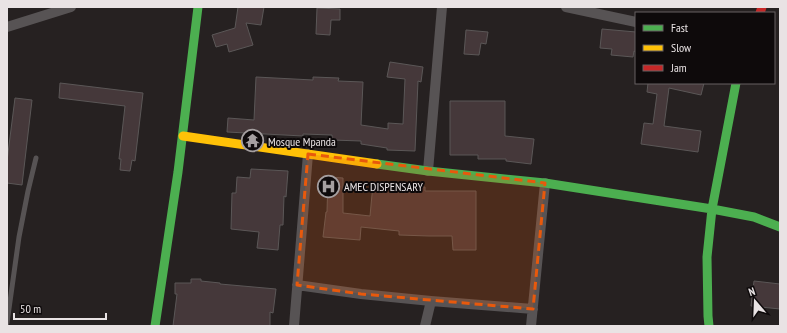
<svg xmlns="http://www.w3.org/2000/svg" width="787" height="333" viewBox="0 0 787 333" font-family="'PT Sans Narrow',sans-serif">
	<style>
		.building { fill: #45383a; stroke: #5b5757 }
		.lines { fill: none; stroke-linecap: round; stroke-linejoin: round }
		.lane { stroke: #575354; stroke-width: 5 }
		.street { stroke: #575354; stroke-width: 10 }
		.fast { stroke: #4caf50; stroke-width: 9 }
		.slow { stroke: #ffc107; stroke-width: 9 }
		.jam { stroke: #c62828; stroke-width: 9 }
		.marked { fill: #e8590c; fill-opacity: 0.2; stroke: #e8590c; stroke-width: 3; stroke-dasharray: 8 5; stroke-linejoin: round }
		.labels { text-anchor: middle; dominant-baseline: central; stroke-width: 4; stroke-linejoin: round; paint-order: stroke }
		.poi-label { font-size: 12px; fill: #e9e3e4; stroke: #0e0a0b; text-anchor: start }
	</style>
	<rect width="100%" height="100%" fill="#262121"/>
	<!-- building -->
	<path class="building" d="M238,7H264L261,25L246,23L253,45L229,52L227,44L216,47L212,35L235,28Z
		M317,8L340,9V20H331L330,35L316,34Z
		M602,29L636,32V52L634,51L633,57L611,55L612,49L600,48Z
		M466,30L488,32L486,44L481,43L479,55L464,54Z
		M390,62L423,67L421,82L418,81L415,151L387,150V148L361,144V141L332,140V135L303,134V136L227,132L228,118L254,120L256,77L313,80V77L339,78L338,81L363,82L361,125L388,129V123L403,124L405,79L387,77Z
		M60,83L143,93L135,161L132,160L130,171L120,170L121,159H119L125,106L59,98Z
		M648,83H704L701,95L669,88L664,126L701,131L698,152L641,144L644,123L653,124L657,94L647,92Z
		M15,98L32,100L22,185L7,183V161Z
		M450,101H505V136L534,139L531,164L506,161V159H478V155H450Z
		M251,169L288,171L286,197L284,196L283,225H280L278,250L257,248L259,232L231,229L232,193H236L237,177L250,178Z
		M328,177L343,178V213L370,216L373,184L425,187V191H476V250H453L452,236H429L399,235V231L361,227L360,240L323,237L326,212H327Z
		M191,279H201V281L220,283V284L276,289L273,313L270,312V326H173L177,294H175V283H191Z
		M754,281L780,284V309L751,306Z"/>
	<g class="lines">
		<!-- lane -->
		<path class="lane" d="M7,323L19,237L28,191L36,158"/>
		<!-- street -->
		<path class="street" d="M566,7L636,22
			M7,27L71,7
			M428,171L442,7
			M297,285L361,294L431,301L533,309
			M294,326L308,154
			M425,326L431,301
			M531,326L545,183"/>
		<!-- fast -->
		<path class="fast" d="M377,164L428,171L545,183L712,209L754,217L780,227
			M155,326L178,172L198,7
			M709,326L708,316L707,257L712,209L736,83"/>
		<!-- slow -->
		<path class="slow" d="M183,136L377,164"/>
		<!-- jam -->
		<path class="jam" d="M760,13L762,7"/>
	</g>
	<!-- marked area -->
	<path class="marked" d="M308,154L545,183L533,309L361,294L297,285Z"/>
	<!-- icons -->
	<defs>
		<symbol id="temple-ring" viewBox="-11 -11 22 22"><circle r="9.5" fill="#0e0a0b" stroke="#a59fa0" stroke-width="1.5"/><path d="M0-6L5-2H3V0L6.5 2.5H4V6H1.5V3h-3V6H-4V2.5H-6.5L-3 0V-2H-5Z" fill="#a59fa0"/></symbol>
		<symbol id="hospital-ring" viewBox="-11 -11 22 22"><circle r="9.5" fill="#0e0a0b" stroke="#a59fa0" stroke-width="1.5"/><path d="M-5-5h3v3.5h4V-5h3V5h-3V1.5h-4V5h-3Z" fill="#a59fa0"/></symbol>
	</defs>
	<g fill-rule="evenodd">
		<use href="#temple-ring" x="240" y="128" width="25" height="25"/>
		<use href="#hospital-ring" x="316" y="174" width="25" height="25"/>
	</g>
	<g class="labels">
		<!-- poi labels -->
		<g class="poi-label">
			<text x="268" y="141">Mosque Mpanda</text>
			<text x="344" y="186">AMEC DISPENSARY</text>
		</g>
	</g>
	<!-- border -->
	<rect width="787" height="333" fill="none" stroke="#e9e3e4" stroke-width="16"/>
	<!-- legend -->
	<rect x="635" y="12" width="140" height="72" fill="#0e0a0b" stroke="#666162"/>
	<rect x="643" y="25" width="20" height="6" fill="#4caf50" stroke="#666162"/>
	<text x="671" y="32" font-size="12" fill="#e9e3e4">Fast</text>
	<rect x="643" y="45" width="20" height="6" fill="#ffc107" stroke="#666162"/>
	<text x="671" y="52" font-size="12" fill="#e9e3e4">Slow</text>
	<rect x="643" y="65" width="20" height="6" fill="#c62828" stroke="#666162"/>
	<text x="671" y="72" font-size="12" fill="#e9e3e4">Jam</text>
	<!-- north arrow -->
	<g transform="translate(755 301) rotate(341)" stroke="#0e0a0b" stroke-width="3" paint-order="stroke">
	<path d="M0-3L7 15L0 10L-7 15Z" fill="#e9e3e4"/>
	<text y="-6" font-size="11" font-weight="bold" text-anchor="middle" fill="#e9e3e4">N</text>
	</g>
	<!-- scale -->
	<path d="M14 313v6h92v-6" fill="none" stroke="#e9e3e4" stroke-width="2"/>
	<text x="20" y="313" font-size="12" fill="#e9e3e4" stroke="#0e0a0b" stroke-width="3" paint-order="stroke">50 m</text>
</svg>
